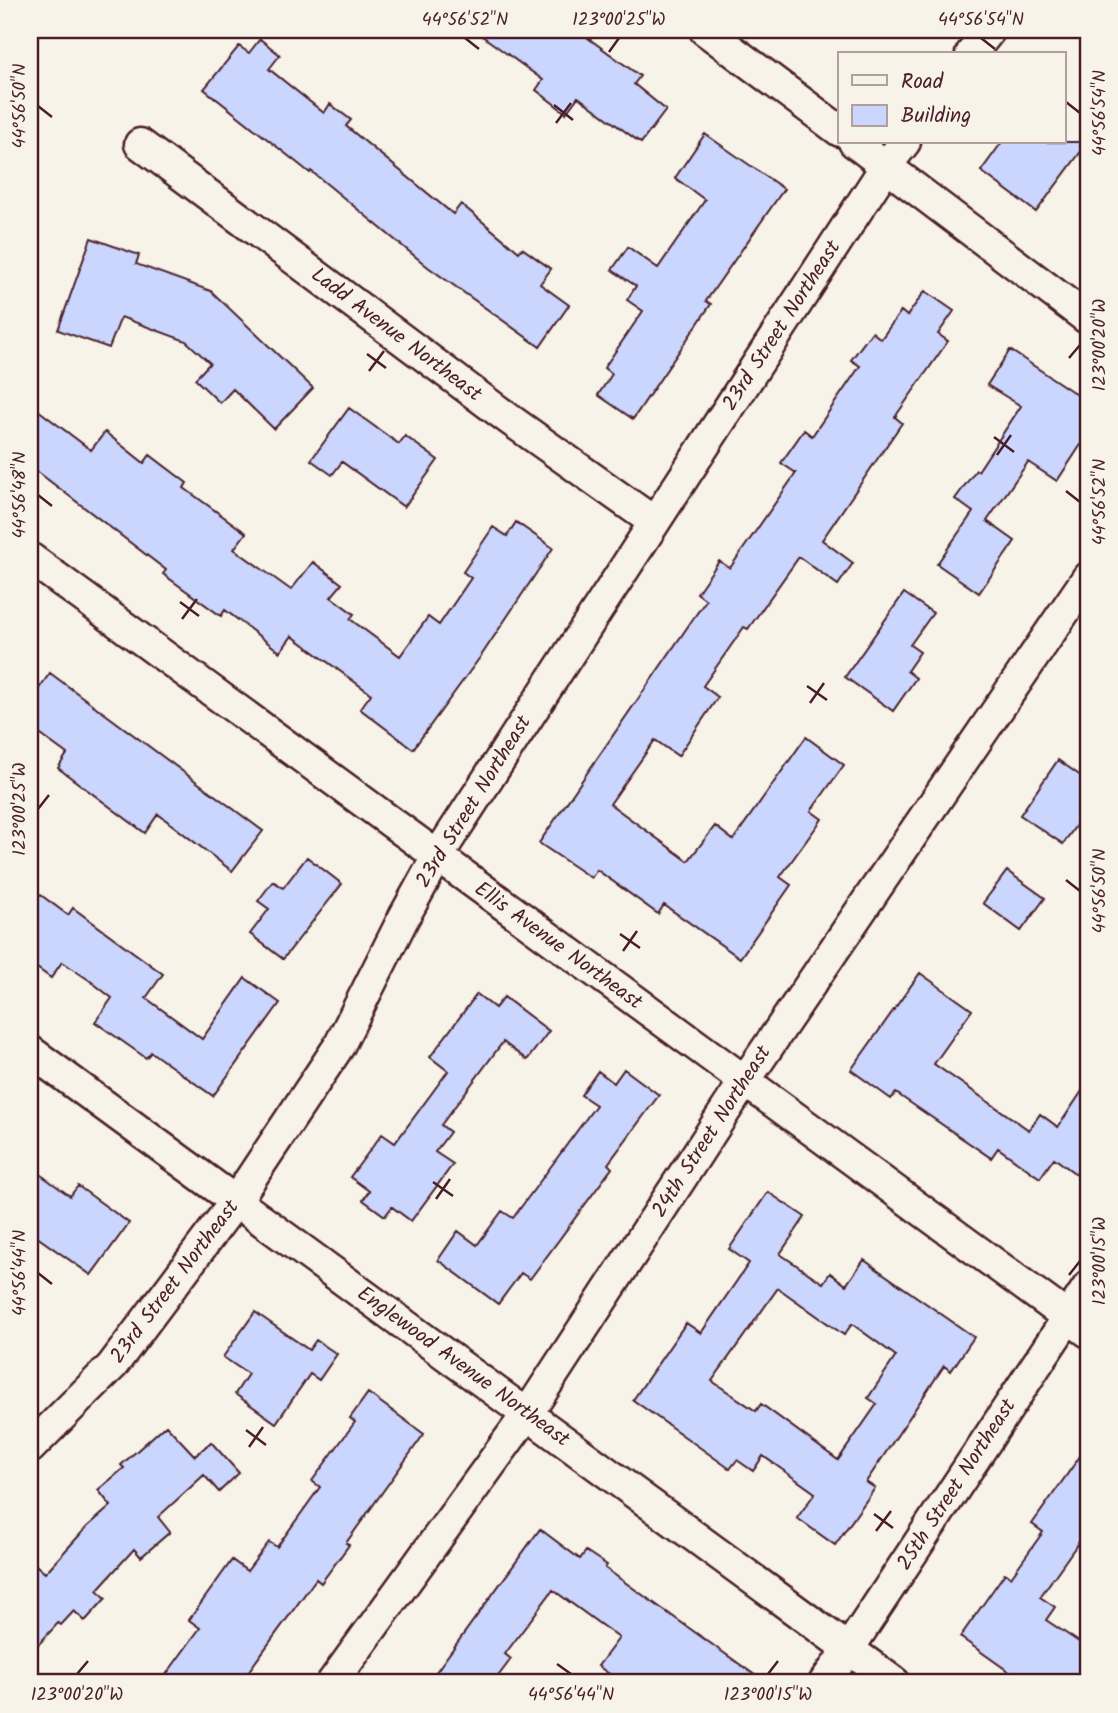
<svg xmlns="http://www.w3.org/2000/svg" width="1118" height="1713" viewBox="0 0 1118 1713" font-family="Kalam,sans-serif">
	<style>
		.building { fill: #cad6fd; stroke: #4a1f2b; stroke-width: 2; fill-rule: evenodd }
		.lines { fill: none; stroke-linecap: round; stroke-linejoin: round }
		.minor-casing { stroke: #4a1f2b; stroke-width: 35 }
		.minor { stroke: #f7f3e8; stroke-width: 30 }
		.ticks { fill: none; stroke: #4a1f2b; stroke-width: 2.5 }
		.labels { text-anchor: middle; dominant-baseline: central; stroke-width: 5; stroke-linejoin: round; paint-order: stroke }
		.street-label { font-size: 21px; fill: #4a1f2b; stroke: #f7f3e8 }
		.neatline { fill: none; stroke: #4a1f2b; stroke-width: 2.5 }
		.ticks-label { font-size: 18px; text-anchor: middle; fill: #4a1f2b }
	</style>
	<rect width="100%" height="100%" fill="#f7f3e8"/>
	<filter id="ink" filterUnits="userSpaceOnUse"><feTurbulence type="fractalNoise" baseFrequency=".0143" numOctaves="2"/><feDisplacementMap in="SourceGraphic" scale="14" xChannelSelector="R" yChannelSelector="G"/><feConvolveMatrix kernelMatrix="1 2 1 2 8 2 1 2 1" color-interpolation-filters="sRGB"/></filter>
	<g filter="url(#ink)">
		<!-- building -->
		<path class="building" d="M474,30H577L640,76L634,84L666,110L641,143L578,97L566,113L536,90L543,80Z
			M260,39L280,55L269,69L324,113L330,104L351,120L346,126L453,214L461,204L519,252L522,248L551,269L540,284L569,305L540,347L428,267L311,171L310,173L204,89L239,46L249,53Z
			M705,134L784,189L706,301L711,304L633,419L598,395L612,374L604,368L643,311L627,300L636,286L612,270L628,247L658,268L705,200L675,178Z
			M1002,142H1088L1036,212L981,171Z
			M91,238L139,255L136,264L211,291L313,388L274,429L233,389L220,403L195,379L210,363L186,341L121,317L109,348L58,330Z
			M925,291L954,311L938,334L948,341L895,417L902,423L822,540L853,563L838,585L799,557L748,629L744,627L703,686L718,697L678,756L655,740L610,804L688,861L715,826L733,840L806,737L844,765L811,811L822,819L780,877L791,885L740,958L664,905L658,914L597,870L591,878L539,843L706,600L697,593L719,561L730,568L796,473L781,463L804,430L812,436L860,366L851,360L872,332L881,339L901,311L907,316Z
			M1010,350L1088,402V434L1057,481L1028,462L987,521L1015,541L979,593L937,564L973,512L955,499L976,470L978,471L1021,406L987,385Z
			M30,404L91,450L105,432L144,463L150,455L187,483L184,488L246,533L234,549L291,590L313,562L342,584L331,597L354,614L350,619L400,656L428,617L439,625L471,578L463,572L493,527L507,536L516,522L553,548L481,656L413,749L360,709L371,694L292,636L280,652L225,610L221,616L163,574L166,570L30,466Z
			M349,408L399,444L405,436L438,460L404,507L342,462L332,475L311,460Z
			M904,593L933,613L910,645L920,652L907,671L916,678L893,711L845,677Z
			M50,673L263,831L232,871L158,814L145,833L58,768L67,754L30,727V701Z
			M1058,760L1088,781V808L1063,844L1020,815Z
			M307,857L342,884L283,959L250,934L269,909L258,901L273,881L283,888Z
			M1007,871L1045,898L1021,931L983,903Z
			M30,887L68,915L73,908L163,974L146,998L202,1039L245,978L280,1003L213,1096L151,1052L146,1058L95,1022L112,998L89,980L62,962L51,978L30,963Z
			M920,973L972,1010L934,1064L1029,1130L1040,1114L1058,1127L1088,1082V1183L1054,1158L1040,1178L998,1148L991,1158L896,1093L891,1099L851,1070Z
			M477,994L495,1008L504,997L549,1031L527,1060L503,1042L441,1125L450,1132L435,1152L453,1164L411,1221L392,1207L385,1216L363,1200L369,1191L350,1177L382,1134L395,1143L448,1071L430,1057Z
			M624,1069L659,1095L608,1164L612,1168L530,1279L521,1273L498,1304L438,1260L458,1231L477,1245L502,1211L513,1218L596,1105L581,1095L598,1071L614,1083Z
			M30,1167L70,1196L78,1186L129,1223L91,1275L30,1232Z
			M768,1192L805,1217L780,1254L823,1283L830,1273L846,1285L864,1260L974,1337L951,1371L944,1366L866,1482L875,1488L835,1545L797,1518L815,1493L763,1456L753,1471L737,1460L730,1469L633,1400L686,1323L701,1333L749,1263L729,1249ZM778,1288L844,1335L852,1324L896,1356L868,1398L877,1404L838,1460L761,1404L756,1411L712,1381Z
			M255,1312L309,1350L316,1340L337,1354L319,1380L310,1374L276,1423L235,1394L248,1374L223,1357Z
			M368,1393L424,1434L346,1543L349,1545L321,1583L316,1579L240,1683H160L200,1628L189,1620L232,1560L247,1571L269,1542L277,1547L320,1487L312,1481L355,1422L350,1418Z
			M166,1425L195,1456L211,1442L239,1473L219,1492L204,1475L158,1517L170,1532L141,1557L134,1549L97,1590L106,1598L85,1621L74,1611L61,1625L58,1623L30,1654V1560L45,1573L87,1527L111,1506L98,1490L124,1468L121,1465Z
			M1088,1445V1529L1040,1597L1055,1607L1046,1620L1088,1648V1683H1025L960,1637L1005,1573L1011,1577L1043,1532L1032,1524Z
			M540,1529L580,1559L586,1551L607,1565L605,1568L766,1683H622L598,1666L619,1638L553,1590L505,1654L511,1659L493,1683H428Z"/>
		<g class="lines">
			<defs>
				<path id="minor" d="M705,30L840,131
					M971,54L990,30
					M854,142L1088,319
					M140,144L509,419L654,522
					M30,558L1088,1332
					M30,1051L895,1683
					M30,1448L112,1366L235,1202L339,1046L404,917L437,857L886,166L905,142
					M332,1683L528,1413L744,1082L1088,577
					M824,1683L848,1650L1088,1287"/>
			</defs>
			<!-- minor casing -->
			<use href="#minor" class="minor-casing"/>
			<!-- minor -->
			<use href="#minor" class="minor"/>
		</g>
	</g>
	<!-- ticks -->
	<path class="ticks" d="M465,38L479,49M981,38L995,49M609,52L619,38M1066,102L1080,113M554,105L573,120M38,106L52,117M556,123L571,103M367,354L386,368M1069,358L1080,345M369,371L384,351M994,437L1014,452M997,455L1011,435M1066,491L1080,502M38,495L52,506M180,602L199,616M182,619L197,599M807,686L827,700M810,703L824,683M38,809L49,795M1066,880L1080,891M620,934L640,948M623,951L637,931M433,1182L453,1196M436,1199L450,1179M38,1273L52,1284M1069,1275L1080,1261M246,1430L266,1445M249,1447L263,1427M874,1514L893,1528M876,1531L891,1511M557,1664L571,1674M77,1674L88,1661M768,1674L778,1661"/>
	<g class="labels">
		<!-- street labels -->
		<g class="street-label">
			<text transform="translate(782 326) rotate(-57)">23rd Street Northeast</text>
			<text transform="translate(396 335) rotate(37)">Ladd Avenue Northeast</text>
			<text transform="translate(474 802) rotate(-58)">23rd Street Northeast</text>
			<text transform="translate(558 946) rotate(36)">Ellis Avenue Northeast</text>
			<text transform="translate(712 1132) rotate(-57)">24th Street Northeast</text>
			<text transform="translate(175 1282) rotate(-53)">23rd Street Northeast</text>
			<text transform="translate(463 1367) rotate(36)">Englewood Avenue Northeast</text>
			<text transform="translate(957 1485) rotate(-57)">25th Street Northeast</text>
		</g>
	</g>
	<!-- margin -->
	<rect width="1118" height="1713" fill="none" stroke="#f7f3e8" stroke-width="77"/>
	<!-- legend -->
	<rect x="838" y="52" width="228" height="91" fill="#f7f3e8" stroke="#b29e9c" stroke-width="2"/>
	<rect x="852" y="75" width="35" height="10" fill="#f7f3e8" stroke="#b29e9c" stroke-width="2"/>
	<text x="901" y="88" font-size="21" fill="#4a1f2b">Road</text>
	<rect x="852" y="105" width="35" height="21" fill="#cad6fd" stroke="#b29e9c" stroke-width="2"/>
	<text x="901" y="122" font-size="21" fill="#4a1f2b">Building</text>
	<rect x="38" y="38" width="1042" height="1636" class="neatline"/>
	<g class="ticks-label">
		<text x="465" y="25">44°56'52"N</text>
		<text x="619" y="25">123°00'25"W</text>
		<text x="981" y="25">44°56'54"N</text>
		<text transform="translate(19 106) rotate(-90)" y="6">44°56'50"N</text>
		<text transform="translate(1099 113) rotate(-90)" y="6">44°56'54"N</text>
		<text transform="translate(1099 345) rotate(-90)" y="6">123°00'20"W</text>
		<text transform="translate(19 495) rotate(-90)" y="6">44°56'48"N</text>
		<text transform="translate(1099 502) rotate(-90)" y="6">44°56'52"N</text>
		<text transform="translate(19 809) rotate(-90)" y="6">123°00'25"W</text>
		<text transform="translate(1099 891) rotate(-90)" y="6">44°56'50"N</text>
		<text transform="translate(1099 1261) rotate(-90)" y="6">123°00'15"W</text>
		<text transform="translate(19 1273) rotate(-90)" y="6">44°56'44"N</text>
		<text x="77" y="1700">123°00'20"W</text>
		<text x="571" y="1700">44°56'44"N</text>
		<text x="768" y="1700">123°00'15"W</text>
	</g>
</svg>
